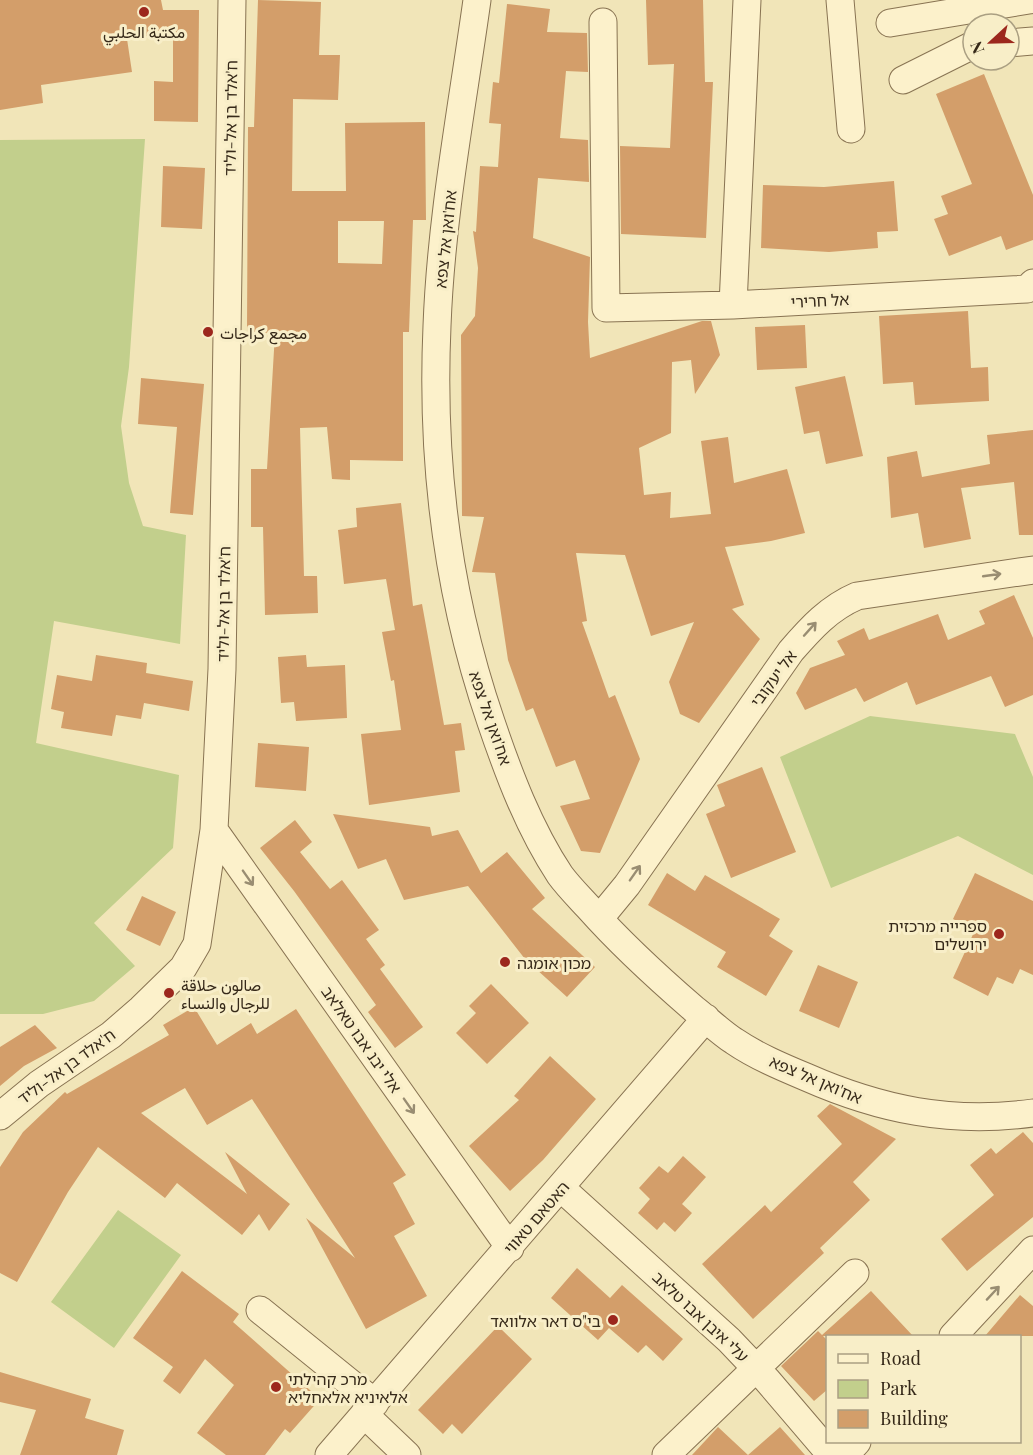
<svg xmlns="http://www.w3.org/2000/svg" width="1033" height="1455" viewBox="0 0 1033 1455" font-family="'Playfair Display',Vazirmatn,'Noto Sans Hebrew',serif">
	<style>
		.green { fill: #c2cf8c }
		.building { fill: #d39e6a; fill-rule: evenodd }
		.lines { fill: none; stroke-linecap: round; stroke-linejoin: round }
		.minor-casing { stroke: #887352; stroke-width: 29 }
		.minor { stroke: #fcf1cb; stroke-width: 27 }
		.oneway { stroke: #998d72 }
		.poi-dot { fill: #9c271d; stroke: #f8eec8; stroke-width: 2 }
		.labels { text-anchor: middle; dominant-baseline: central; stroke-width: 6; stroke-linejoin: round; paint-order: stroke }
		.poi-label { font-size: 16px; fill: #362919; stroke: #f8eec8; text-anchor: start }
		.street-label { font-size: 16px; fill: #362919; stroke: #f8eec8 }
	</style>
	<rect width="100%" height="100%" fill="#f1e5b8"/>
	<!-- green -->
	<path class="green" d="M145,139L129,367L121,426L129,483L143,526L186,535L180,644L54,621L36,743L179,775L173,848L94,923L135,966L94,1001L43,1014H0V140Z
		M870,716L1015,734L1033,777V875L958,836L831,888L780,757Z
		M118,1210L181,1255L114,1348L51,1302Z"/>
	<!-- building -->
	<path class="building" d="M0,0H161L163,10H199L198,122L154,121V81L173,82V32L127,39L132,72L41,85L43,103L0,110Z
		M258,0L321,2L319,55H340L338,100L293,99L292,191H346L345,123L425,122L426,220H413L409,332H403V461L350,460V480L332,479L327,427L300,428L304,576H317L318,613L265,615L263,527H251V469H267L275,333L247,332L248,127H254ZM338,221H384L382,264L338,263Z
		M646,0H703L705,82H713L706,238L621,234L620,146L670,148L674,64L648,65Z
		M507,4L550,9L547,32L587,33L588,72L566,71L560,138L588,140L589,182L538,178L533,238L590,257L588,322L590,358L702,321H711L720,355L695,394L691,360L672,362L671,433L639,448L644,495L671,492L670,518L711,514L701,441L728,437L734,483L787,469L805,533L771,541L725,547L744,605L732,609L760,639L699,723L680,714L669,682L694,622L651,636L625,555L576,553L587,621L582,622L609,698L615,695L640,759L600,853L581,851L560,806L590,799L575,760L556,767L533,708L526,711L508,660L495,573L472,572L484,517L462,516L461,335L475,316L478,268L473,231L476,232L480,166L498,167L501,124L489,123L493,82L499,83Z
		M984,74L1033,195V240L1006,250L1001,236L949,256L934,219L948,214L941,196L972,184L936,94Z
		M163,166L205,168L202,229L161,227Z
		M894,181L898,231L877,232L878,248L829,252L761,248L763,185L824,187Z
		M968,311L971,368L988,367L989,401L915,405L913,382L883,384L879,316Z
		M805,325L807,368L757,370L755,327Z
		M845,376L863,456L826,464L819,431L804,434L795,387Z
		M141,378L204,384L193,515L170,513L177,427L138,424Z
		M1033,430V535H1019L1014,482L961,488L971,539L924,548L918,513L891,518L887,457L917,451L922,477L990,464L987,435Z
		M401,503L413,606L422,604L444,725L461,723L465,750L455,751L460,792L369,805L361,734L401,730L394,680L391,681L382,632L395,630L386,579L344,584L338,530L357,527L356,508Z
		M1014,595L1033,638V695L1005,707L991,676L916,705L907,682L864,702L856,688L805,710L796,693L810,668L845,655L837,641L864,628L869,640L938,614L948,640L985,624L979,611Z
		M96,655L147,663L146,673L193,681L189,711L144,703L141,719L116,715L112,736L61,728L64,712L51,709L57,675L92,681Z
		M306,655L307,667L345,665L347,718L296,721L294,702L281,703L278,657Z
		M258,743L309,747L306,791L255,787Z
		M762,767L796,852L731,878L706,814L725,806L717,785Z
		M333,814L430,827L432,836L458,830L481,873L507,852L545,898L532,909L595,967L567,997L525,959L468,886L404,900L386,859L358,869Z
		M295,820L312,842L300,852L330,889L342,880L379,930L366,939L385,965L380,969L423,1027L395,1048L368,1012L376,1005L294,891L260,848Z
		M667,873L695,891L705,875L780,919L769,936L793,951L766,996L717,967L726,952L648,905Z
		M975,873L1033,901V975L1020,969L1013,984L997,977L988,996L953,978L975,930L953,919Z
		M142,896L176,912L160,946L126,930Z
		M818,965L858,982L839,1028L799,1011Z
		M491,984L529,1023L487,1064L456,1033L476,1013L469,1006Z
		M194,1007L217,1045L251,1023L257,1034L296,1009L406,1175L393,1183L415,1224L394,1236L427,1296L366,1329L306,1218L355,1258L252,1099L207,1125L185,1088L141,1113L247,1194L225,1152L290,1204L269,1231L259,1214L242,1235L177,1183L165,1198L98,1147L68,1192L17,1282L0,1273V1167L23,1132L65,1092L67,1094L169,1035L163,1025Z
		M35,1025L57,1048L24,1066L0,1086V1047Z
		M550,1056L596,1099L543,1160L510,1191L469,1146L519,1100L514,1096Z
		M830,1104L896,1139L853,1182L870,1200L820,1248L824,1253L753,1319L702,1264L765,1205L771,1212L842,1144L817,1116Z
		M1023,1132L1033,1143V1217L967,1271L941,1239L994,1195L970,1165L991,1148L996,1154Z
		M683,1156L706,1177L682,1204L692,1213L675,1232L664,1222L657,1230L638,1213L650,1199L639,1188L659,1166L668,1173Z
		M577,1268L610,1298L622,1285L683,1339L663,1361L646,1345L638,1353L609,1328L598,1340L551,1298Z
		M182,1271L239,1314L233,1322L320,1399L290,1433L285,1429L265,1455H226L197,1433L234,1385L205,1359L180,1394L163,1381L173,1367L133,1338Z
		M871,1291L913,1336H823L828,1341V1389L814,1401L781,1366L818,1331L822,1335Z
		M1020,1295L1033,1306V1336H985Z
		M498,1326L532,1359L462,1434L452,1424L443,1434L418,1410Z
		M0,1372L91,1399L85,1418L124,1430L117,1455H20L36,1410L0,1402Z
		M718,1427L748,1455H692Z
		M780,1427L805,1455H748Z"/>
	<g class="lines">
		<defs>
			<path id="minor" d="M477,0C462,108 441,217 437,326C431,461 447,594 491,722C509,775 529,828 560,875C568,886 579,897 589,908C621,944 657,977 694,1009C707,1019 720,1032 734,1041C756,1056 782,1067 806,1077C881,1110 951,1124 1033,1113
				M840,0L851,129
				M603,22L606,308L733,305L1027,289L1033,283
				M890,23L1029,0
				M1009,43L1033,41
				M903,80L973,45
				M733,305L747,0
				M214,830L510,1248
				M599,919L627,885L791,651C811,628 829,608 857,596L1033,570
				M0,1116L39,1084L111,1035L141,1009L183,968L197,944L214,830L222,669L232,0
				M561,1188L729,1340L767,1380L831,1455
				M260,1310L375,1403
				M953,1336L1033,1250
				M364,1414L407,1455
				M329,1455L706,1018
				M666,1455L855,1273
				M845,1455L857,1442"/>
		</defs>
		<!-- minor casing -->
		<use href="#minor" class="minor-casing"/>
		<!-- minor -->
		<use href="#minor" class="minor"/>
	</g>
	<!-- one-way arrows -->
	<defs><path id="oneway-shaft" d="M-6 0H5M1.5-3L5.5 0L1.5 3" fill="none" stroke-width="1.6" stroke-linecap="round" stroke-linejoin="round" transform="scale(1.5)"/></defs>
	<g class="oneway">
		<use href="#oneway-shaft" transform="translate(992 575) rotate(-8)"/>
		<use href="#oneway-shaft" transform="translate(810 629) rotate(-48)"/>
		<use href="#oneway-shaft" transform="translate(635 873) rotate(-55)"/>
		<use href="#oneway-shaft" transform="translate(248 878) rotate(55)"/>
		<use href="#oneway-shaft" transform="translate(409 1106) rotate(55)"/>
		<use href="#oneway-shaft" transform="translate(993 1293) rotate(-47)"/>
	</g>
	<!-- markers -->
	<g class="poi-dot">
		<circle cx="144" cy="12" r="6"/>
		<circle cx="208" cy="332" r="6"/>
		<circle cx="999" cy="934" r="6"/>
		<circle cx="505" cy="962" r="6"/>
		<circle cx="169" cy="993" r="6"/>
		<circle cx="613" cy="1320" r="6"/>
		<circle cx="276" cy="1387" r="6"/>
	</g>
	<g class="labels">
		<!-- poi labels -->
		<g class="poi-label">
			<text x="144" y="31" text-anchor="middle">مكتبة الحلبي</text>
			<text x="220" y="332">مجمع كراجات</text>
			<text x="987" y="925" text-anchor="end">ספרייה מרכזית<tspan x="987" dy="18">ירושלים</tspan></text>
			<text x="517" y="962">מכון אומגה</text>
			<text x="181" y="984">صالون حلاقة<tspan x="181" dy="18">للرجال والنساء</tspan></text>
			<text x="601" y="1320" text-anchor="end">בי"ס דאר אלוואד</text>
			<text x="288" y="1378">מרכ קהילתי<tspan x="288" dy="18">אלאיניא אלאחליא</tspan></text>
		</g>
		<!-- street labels -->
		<g class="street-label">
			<text transform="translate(230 118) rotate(-89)">ח'אלד בן אל-וליד</text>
			<text transform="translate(445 239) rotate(-84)">אח'ואן אל צפא</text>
			<text transform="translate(820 300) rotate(-3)">אל חרירי</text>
			<text transform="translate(223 604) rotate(-89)">ח'אלד בן אל-וליד</text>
			<text transform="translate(773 678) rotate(-54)">אל יעקובי</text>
			<text transform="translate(491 718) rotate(71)">אח'ואן אל צפא</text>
			<text transform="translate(362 1039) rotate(55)">אלי יבנ אבו טאלאב</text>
			<text transform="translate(66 1066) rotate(-36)">ח'אלד בן אל-וליד</text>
			<text transform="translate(816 1079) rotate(23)">אח'ואן אל צפא</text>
			<text transform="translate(536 1217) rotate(-49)">האטאם טאווי</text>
			<text transform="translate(701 1316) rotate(43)">עלי איבן אבו טלאב</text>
		</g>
	</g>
	<!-- legend -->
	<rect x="826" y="1335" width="195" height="108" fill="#f8eec8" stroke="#aa9f82" stroke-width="1.5"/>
	<rect x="838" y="1354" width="30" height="9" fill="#fcf1cb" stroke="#aa9f82" stroke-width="1.5"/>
	<text x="880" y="1365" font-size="18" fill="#362919">Road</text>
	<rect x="838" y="1380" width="30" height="18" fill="#c2cf8c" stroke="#aa9f82" stroke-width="1.5"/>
	<text x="880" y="1395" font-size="18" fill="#362919">Park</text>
	<rect x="838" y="1410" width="30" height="18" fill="#d39e6a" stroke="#aa9f82" stroke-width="1.5"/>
	<text x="880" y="1425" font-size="18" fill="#362919">Building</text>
	<!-- north arrow -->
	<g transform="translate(991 42) rotate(248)"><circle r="28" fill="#f8eec8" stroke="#aa9f82" stroke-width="1.5"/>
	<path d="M0-4.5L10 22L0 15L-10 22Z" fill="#9c271d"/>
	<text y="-9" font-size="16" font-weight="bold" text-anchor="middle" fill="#362919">N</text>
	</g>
</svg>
